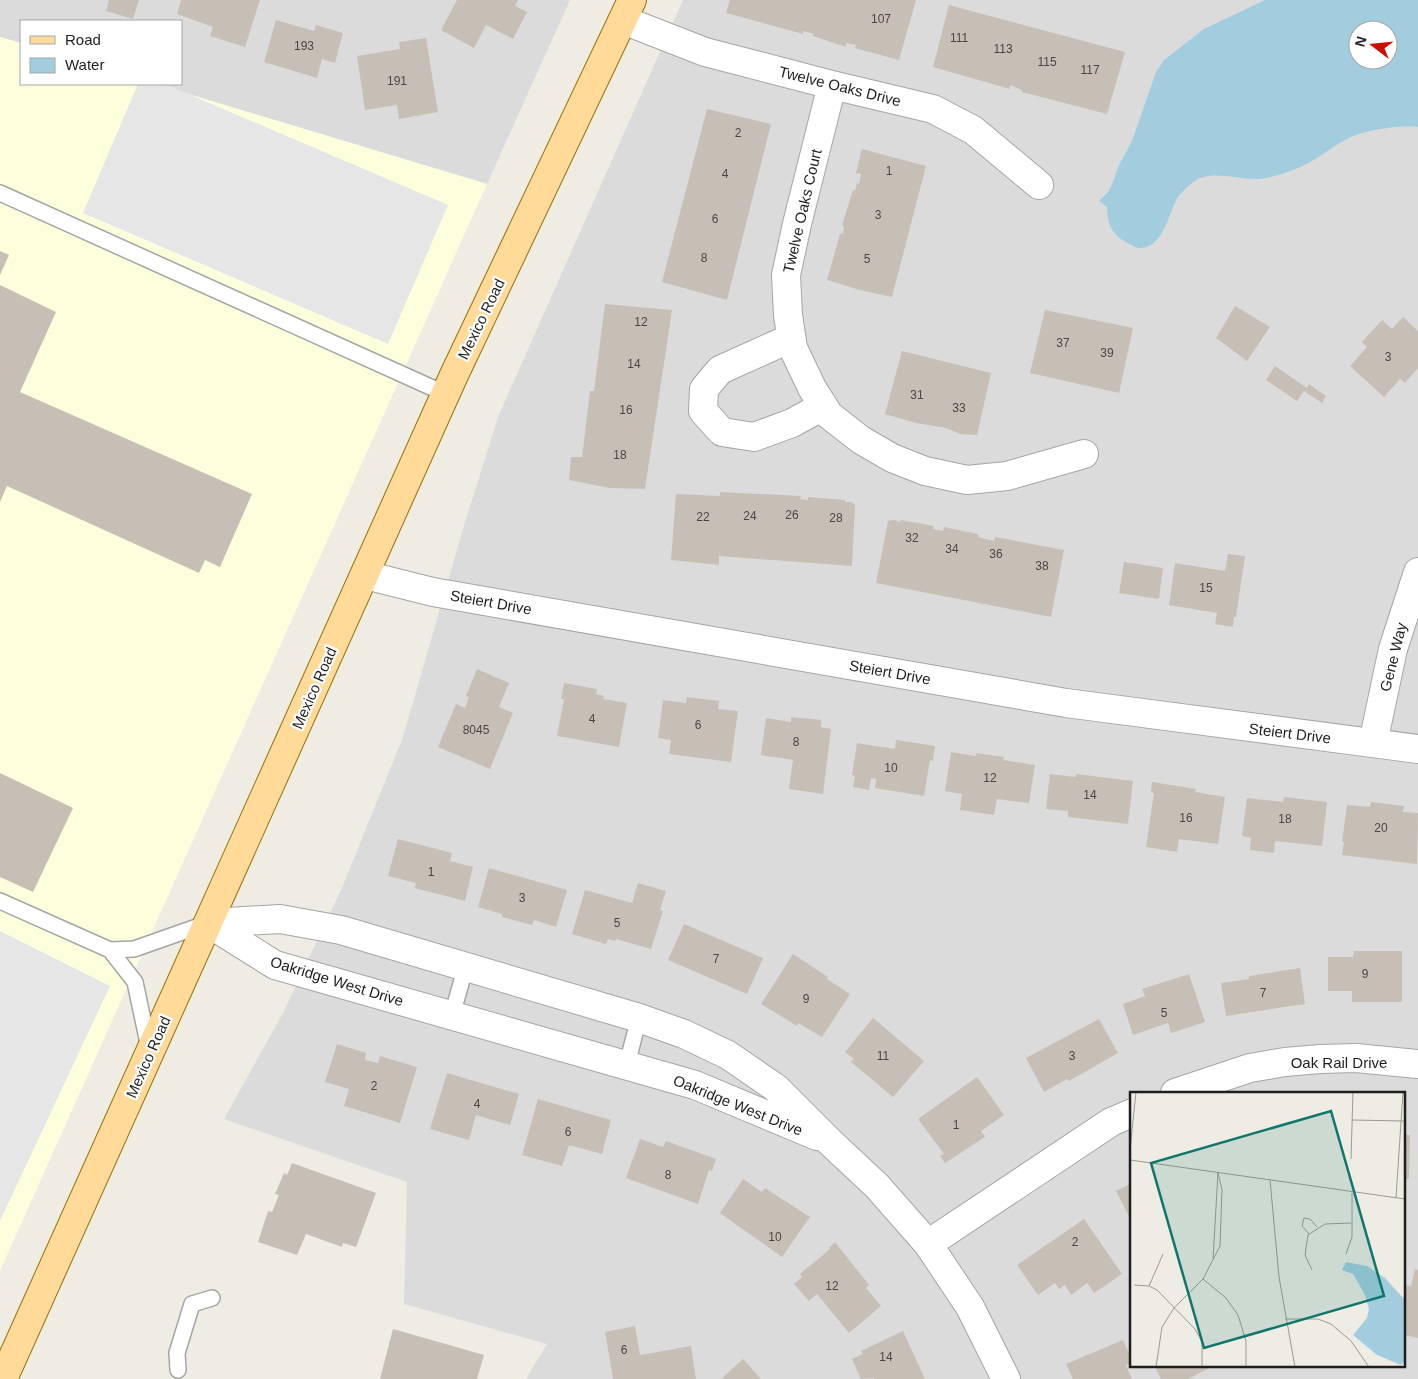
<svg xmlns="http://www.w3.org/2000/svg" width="1418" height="1379" viewBox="0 0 1418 1379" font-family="Helvetica,sans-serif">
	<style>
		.residential { fill: #dcdbdb; fill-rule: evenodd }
		.education { fill: #fdffdc }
		.parking { fill: #e6e6e6 }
		.water { fill: #a2cddf; fill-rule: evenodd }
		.building { fill: #c7bfb6 }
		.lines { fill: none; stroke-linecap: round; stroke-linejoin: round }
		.lane-casing { stroke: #a5a5a5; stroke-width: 18 }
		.street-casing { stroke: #a5a5a5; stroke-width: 30 }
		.primary-casing { stroke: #977000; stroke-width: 30 }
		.lane { stroke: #fff; stroke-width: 15 }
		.street { stroke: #fff; stroke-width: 28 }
		.primary { stroke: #ffda98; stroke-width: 28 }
		.labels { text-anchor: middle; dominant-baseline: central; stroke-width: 4.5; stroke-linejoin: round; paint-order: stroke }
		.number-label { font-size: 12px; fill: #484644 }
		.street-label { font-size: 15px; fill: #1e1e1e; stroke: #fff }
		.inset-road { fill: none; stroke: #9b9a94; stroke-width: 1 }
		.view { fill: #0f766e; fill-opacity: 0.15; stroke: #0f766e; stroke-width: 2.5 }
		.inset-edge { fill: none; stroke: #1e1e1e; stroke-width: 2.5 }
	</style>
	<rect width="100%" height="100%" fill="#efece3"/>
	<!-- residential -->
	<path class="residential" d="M0,0H570L487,184L155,84H181V21H21V43L0,37Z
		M683,0H1418V1379H526L547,1344L404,1304L407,1182L224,1119L283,1013L342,888L403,737L463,529L498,417ZM1358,30H1388V60H1358ZM1132,1093H1404V1365H1132Z"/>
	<!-- education -->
	<path class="education" d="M0,37L21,43V84H155L487,184L0,1271Z"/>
	<!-- parking -->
	<path class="parking" d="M138,84H165L448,205L388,344L83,213Z
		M0,931L110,986L0,1221Z"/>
	<!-- water -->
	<path class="water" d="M1265,0H1418V127C1400,125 1363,130 1347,139C1335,145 1324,154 1312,161C1298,169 1281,175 1266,178C1246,183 1213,168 1195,181C1189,185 1182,192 1178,197C1169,212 1164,246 1142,248C1138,249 1132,246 1128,243C1112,235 1107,224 1107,207L1099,201L1108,192L1113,182L1119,165L1132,141L1156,72L1164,60L1204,29ZM1358,30H1388V60H1358Z"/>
	<!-- building -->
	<path class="building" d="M109,0H139L133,19L106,11Z
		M181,0H260L245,47L210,36L213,27L177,14Z
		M457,0H518L515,6L527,12L513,39L486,25L474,48L441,30Z
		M730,0H916L899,60L855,48L856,45L846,43V47L813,36L814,34L803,31V34L726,13Z
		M949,5L1125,52L1107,114L1022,92V90L1010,85V89L933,67Z
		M276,20L314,31L316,25L343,33L335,63L322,59L317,78L264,62Z
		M426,38L438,112L399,119L397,105L365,110L357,56L400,49L399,42Z
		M707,109L771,124L727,300L662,282Z
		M862,149L926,166L892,297L860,290L827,280L840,234L843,233L844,227L842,225L853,190L855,191L857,183L859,184L861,174L856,173Z
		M0,251L9,255L0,275Z
		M0,285L56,312L20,392L252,494L220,567L205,560L199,573L7,486L0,502Z
		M605,304L672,310L645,489L610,488L569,480L571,457H582L590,391H594Z
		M1235,306L1270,327L1247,361L1216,338Z
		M1045,310L1133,328L1119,393L1030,373Z
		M1403,317L1418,331V368L1405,383L1400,379L1384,397L1350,366L1367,347L1362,342L1382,320L1392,329Z
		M902,351L991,373L977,435L960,434L946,428L916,423L885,414Z
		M1275,366L1307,388L1309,384L1326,396L1322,403L1304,391L1297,401L1266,380Z
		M720,492L801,496L800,499L808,500V497L845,500V502H851L855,505L852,566L719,556V565L671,560L676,494L720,496Z
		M894,520L900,522L901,520L934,526L933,529L943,531L944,527L978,534V537L994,541L995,537L1064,550L1051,617L876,583L888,521Z
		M1228,554L1245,556L1236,617H1234L1233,627L1215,624L1217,613L1169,605L1175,563L1225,571Z
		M1124,562L1163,568L1159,599L1119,593Z
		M477,669L509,683L499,707L513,713L490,769L438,747L456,704L465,708L469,697L466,696Z
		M564,683L597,689L596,694L604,696L603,699L627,703L619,747L557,736L564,699H561Z
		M687,697L719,701L718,709L738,711L731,762L669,754L671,740L658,738L663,700L686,703Z
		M791,717L821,720V727L831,729L823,794L789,789L793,760L761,755L766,718L791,722Z
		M896,740L935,746L933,761L930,760L924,796L875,788L876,779L871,778L869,790L853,787L855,776L852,775L857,743L895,749Z
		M951,752L976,756V753L1004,757L1003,760L1035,765L1029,803L997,799L994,815L960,810L962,794L945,791Z
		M0,773L73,808L33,892L0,877Z
		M1050,774L1076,777V774L1133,781L1128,824L1068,817V811L1046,809Z
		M1152,782L1196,789L1195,792L1225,797L1218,844L1179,839L1177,852L1146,847L1154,793L1151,792Z
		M1284,797L1327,802L1322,846L1275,841L1274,853L1250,850L1251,838L1242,836L1247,798L1283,802Z
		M1371,802L1404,806L1403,812L1418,813L1417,864L1342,855L1344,842H1342L1347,805L1370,807Z
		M398,839L452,853L450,861L473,867L465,901L415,888L416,883L388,876Z
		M489,868L567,890L556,927L534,920L532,925L502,917V914L478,907Z
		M638,883L666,891L660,910L663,911L651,949L616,939L615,941L608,939L606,944L572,934L585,890L632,903Z
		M684,924L763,958L747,994L668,960Z
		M1354,951H1402V1002H1352V991H1328V957H1353Z
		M793,954L828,977L827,979L850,994L822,1037L798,1023L797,1026L761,1004Z
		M1300,968L1305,1004L1226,1016L1221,983L1249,979V976Z
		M1189,974L1205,1022L1171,1033L1168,1023L1133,1035L1123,1004L1145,996L1142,989Z
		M873,1018L924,1061L893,1097L851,1062L854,1059L845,1052Z
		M1099,1019L1118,1053L1069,1081L1067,1079L1044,1092L1026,1058Z
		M337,1044L366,1053L365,1060L378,1063L380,1056L417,1067L400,1123L344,1106L349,1089L325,1082Z
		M447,1073L519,1094L510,1125L476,1115L469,1140L430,1129Z
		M977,1077L1004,1115L981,1131L985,1137L945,1163L940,1156L944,1154L918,1119Z
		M538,1099L611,1120L602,1154L569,1145L562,1166L522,1155Z
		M1404,1135H1410L1409,1179H1404Z
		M640,1139L663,1147L666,1141L716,1159L712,1171L709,1170L698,1204L626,1178Z
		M292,1163L376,1193L356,1247L343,1243L342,1247L306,1234L297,1255L258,1242L268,1211L272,1212L279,1195L275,1194L284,1173L287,1175Z
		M743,1179L762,1192L765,1188L810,1217L782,1257L720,1213Z
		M1132,1183V1222L1116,1191Z
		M1084,1219L1122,1274L1094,1293L1087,1283L1071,1295L1065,1285L1059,1289L1055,1283L1038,1295L1017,1265Z
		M835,1242L869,1285L866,1288L881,1306L849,1333L817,1294L809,1301L794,1284L802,1277L800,1274L830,1249L829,1248Z
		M1415,1269L1418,1270V1338L1404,1335V1285L1411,1286Z
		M635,1326L640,1355L691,1346L696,1379H613L605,1332Z
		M393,1329L484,1355L477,1379H380Z
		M903,1331L925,1379H874V1378L861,1379L852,1359L863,1354L861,1351Z
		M1123,1340L1132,1360V1362L1126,1365L1132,1379H1073L1066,1364Z
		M743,1359L761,1379H721Z
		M1154,1365H1215L1188,1379H1161Z"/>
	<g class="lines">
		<defs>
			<path id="lane" d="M0,193L446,394
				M0,901L110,950L135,982L149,1048
				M110,950L134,949L208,923
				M452,1015L466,966
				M627,1064L639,1018
				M178,1370L177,1353L192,1304L212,1298"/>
			<path id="street" d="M623,20L705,52L832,85L933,109L973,130L1039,185
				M832,85L797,224L786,275L788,315L793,348L812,388L829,415L861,440L892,458L925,471L967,480L1007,476L1084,454
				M791,338L720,370L704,389L703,411L722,432L754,437L792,423L823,406
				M365,575L433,592L1066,703L1418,749
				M1373,743L1393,649L1418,572
				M208,923L280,919L341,930L639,1018L684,1034L728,1055L776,1088L830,1142L877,1186L928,1244L970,1307L1006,1379
				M208,923L275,965L695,1085L817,1136
				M1175,1093L1250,1068L1285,1062L1320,1059L1356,1058L1418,1064
				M928,1244L1111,1122L1132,1113"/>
			<path id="primary" d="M3,1379L454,375L632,0"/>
		</defs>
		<!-- lane casing -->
		<use href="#lane" class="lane-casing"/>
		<!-- street casing -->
		<use href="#street" class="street-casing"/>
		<!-- primary casing -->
		<use href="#primary" class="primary-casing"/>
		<!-- lane -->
		<use href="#lane" class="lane"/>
		<!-- street -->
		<use href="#street" class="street"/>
		<!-- primary -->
		<use href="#primary" class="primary"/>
	</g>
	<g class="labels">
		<!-- number labels -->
		<g class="number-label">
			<text x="881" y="19">107</text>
			<text x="959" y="38">111</text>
			<text x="304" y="46">193</text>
			<text x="1003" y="49">113</text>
			<text x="1047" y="62">115</text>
			<text x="1090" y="70">117</text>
			<text x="397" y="81">191</text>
			<text x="738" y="133">2</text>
			<text x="889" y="171">1</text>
			<text x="725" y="174">4</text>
			<text x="878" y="215">3</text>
			<text x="715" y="219">6</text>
			<text x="704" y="258">8</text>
			<text x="867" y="259">5</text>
			<text x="641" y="322">12</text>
			<text x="1063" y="343">37</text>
			<text x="1107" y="353">39</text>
			<text x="1388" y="357">3</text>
			<text x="634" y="364">14</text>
			<text x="917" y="395">31</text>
			<text x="959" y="408">33</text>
			<text x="626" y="410">16</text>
			<text x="620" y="455">18</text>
			<text x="792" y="515">26</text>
			<text x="750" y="516">24</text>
			<text x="703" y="517">22</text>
			<text x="836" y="518">28</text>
			<text x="912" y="538">32</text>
			<text x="952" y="549">34</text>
			<text x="996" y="554">36</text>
			<text x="1042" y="566">38</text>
			<text x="1206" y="588">15</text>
			<text x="592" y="719">4</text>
			<text x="698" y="725">6</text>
			<text x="476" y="730">8045</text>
			<text x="796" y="742">8</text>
			<text x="891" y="768">10</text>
			<text x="990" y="778">12</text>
			<text x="1090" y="795">14</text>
			<text x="1186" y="818">16</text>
			<text x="1285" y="819">18</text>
			<text x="1381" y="828">20</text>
			<text x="431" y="872">1</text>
			<text x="522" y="898">3</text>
			<text x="617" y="923">5</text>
			<text x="716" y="959">7</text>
			<text x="1365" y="974">9</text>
			<text x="1263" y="993">7</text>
			<text x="806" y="999">9</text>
			<text x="1164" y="1013">5</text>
			<text x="883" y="1056">11</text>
			<text x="1072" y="1056">3</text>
			<text x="374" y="1086">2</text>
			<text x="477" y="1104">4</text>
			<text x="956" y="1125">1</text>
			<text x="568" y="1132">6</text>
			<text x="668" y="1175">8</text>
			<text x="775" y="1237">10</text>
			<text x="1075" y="1242">2</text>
			<text x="832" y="1286">12</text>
			<text x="624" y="1350">6</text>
			<text x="886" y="1357">14</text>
		</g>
		<!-- street labels -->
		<g class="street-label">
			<text transform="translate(840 86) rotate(14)">Twelve Oaks Drive</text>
			<text transform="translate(802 211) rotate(-77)">Twelve Oaks Court</text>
			<text transform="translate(481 319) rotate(-64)">Mexico Road</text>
			<text transform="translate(491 602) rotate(10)">Steiert Drive</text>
			<text transform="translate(1393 657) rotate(-76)">Gene Way</text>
			<text transform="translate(890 672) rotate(10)">Steiert Drive</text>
			<text transform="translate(314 688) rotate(-66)">Mexico Road</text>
			<text transform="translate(1290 733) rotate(7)">Steiert Drive</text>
			<text transform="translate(337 981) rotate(17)">Oakridge West Drive</text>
			<text transform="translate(148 1057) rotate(-66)">Mexico Road</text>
			<text x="1339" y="1062">Oak Rail Drive</text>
			<text transform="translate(738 1105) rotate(22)">Oakridge West Drive</text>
		</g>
	</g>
	<!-- overview -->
	<g transform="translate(1130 1092)">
		<rect width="275" height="275" fill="#efece3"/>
		<path d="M216,170L237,174L255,186L275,208V269L271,273L247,263L223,243L237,226L239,217L235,203L223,182L212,178Z" fill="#a2cddf"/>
		<path class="inset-road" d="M222,28L274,29M0,58L6,0M221,67L223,0M0,68L275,107M140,88L149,185L165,275M266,106L273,0M179,142L172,134L174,126L180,127L187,135M216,162L222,145V101M83,167L88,81M182,178L175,163L178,143L195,132L221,131M73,187L96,206L108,223L116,249V275M4,193L19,194L27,198L65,237L72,250V275M19,194L33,162M155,227H188L201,232L221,249L239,275M26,275L32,235L44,216L73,187L90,154L92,98L88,81"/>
		<path class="view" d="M201,19L254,204L74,256L21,71Z"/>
		<rect width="275" height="275" class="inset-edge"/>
	</g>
	<!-- legend -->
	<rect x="20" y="20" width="162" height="65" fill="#ffffff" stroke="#a5a5a5"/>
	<rect x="30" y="36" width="25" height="8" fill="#ffda98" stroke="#a5a5a5"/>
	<text x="65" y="45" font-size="15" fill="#1e1e1e">Road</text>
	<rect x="30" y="58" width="25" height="15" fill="#a2cddf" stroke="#a5a5a5"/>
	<text x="65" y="70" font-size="15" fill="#1e1e1e">Water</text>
	<!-- north arrow -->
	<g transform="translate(1373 45) rotate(286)"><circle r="24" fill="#ffffff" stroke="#a5a5a5"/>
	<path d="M0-4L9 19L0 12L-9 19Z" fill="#cb0e00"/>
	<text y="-8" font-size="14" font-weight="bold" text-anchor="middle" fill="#1e1e1e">N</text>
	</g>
</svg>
